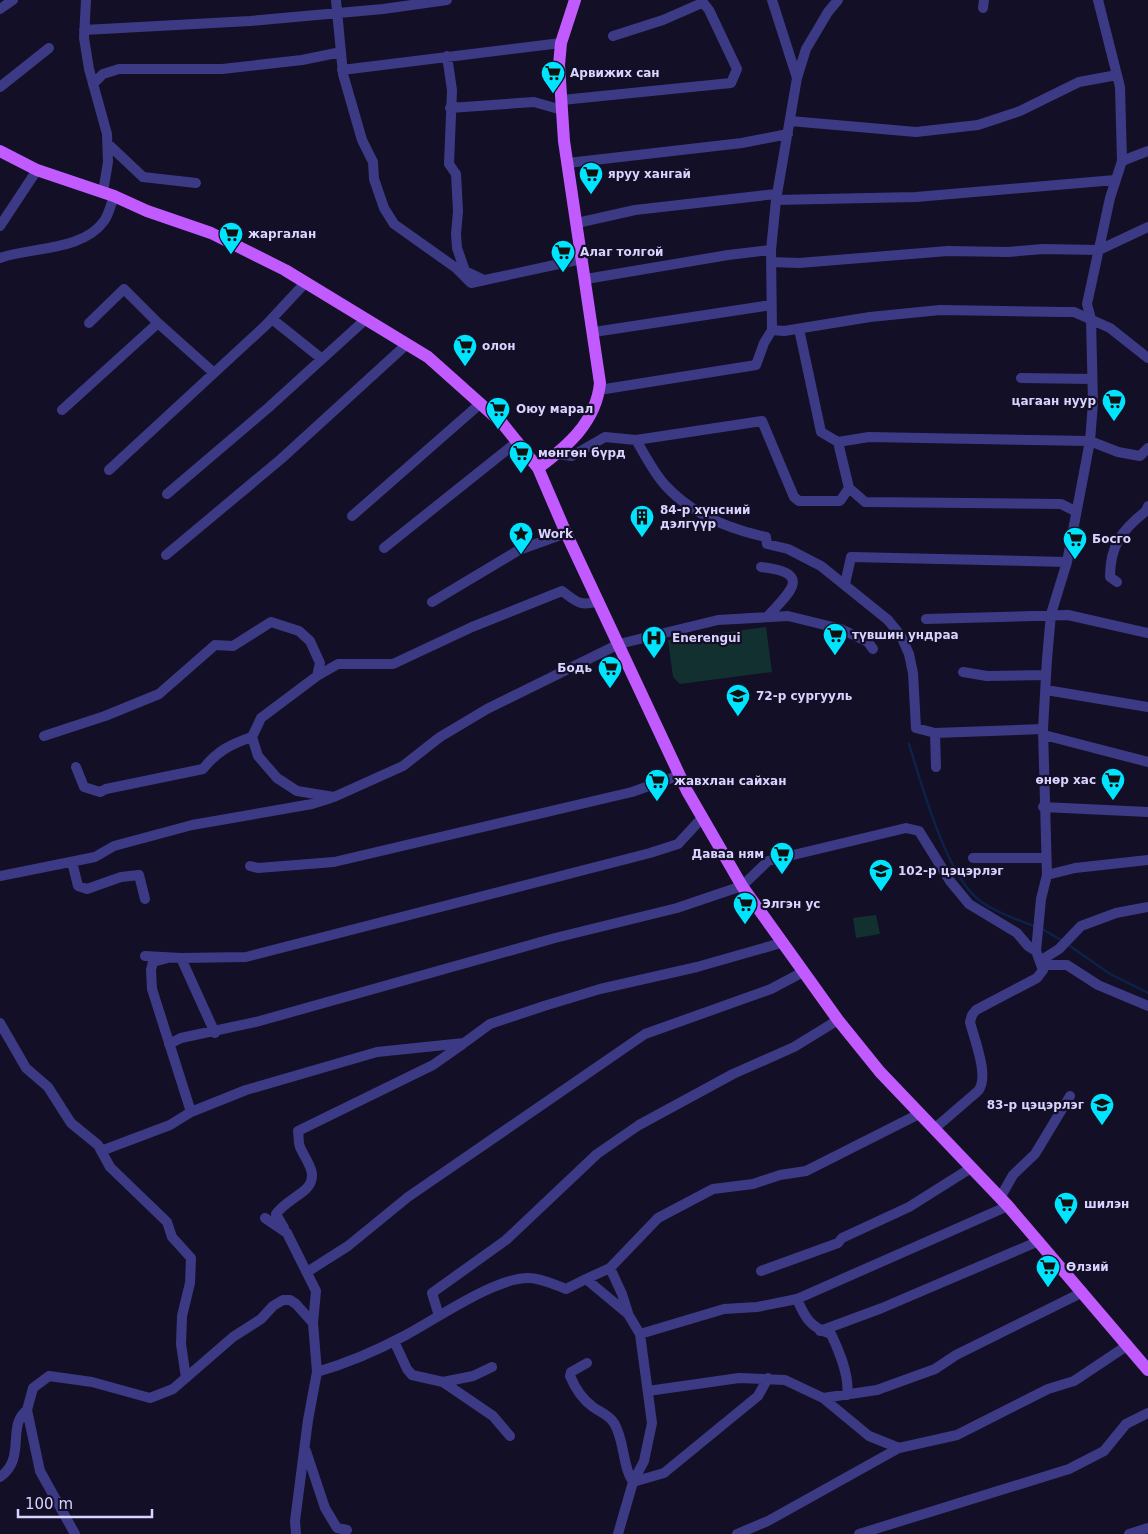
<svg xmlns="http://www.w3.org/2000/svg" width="1148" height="1534" viewBox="0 0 1148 1534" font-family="'DejaVu Sans',sans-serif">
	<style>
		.green { fill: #12302f }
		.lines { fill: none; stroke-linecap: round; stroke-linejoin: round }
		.stream { stroke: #0c2248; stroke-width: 2.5 }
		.minor { stroke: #3d3a85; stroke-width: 10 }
		.major { stroke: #c25bff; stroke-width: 12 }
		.labels { text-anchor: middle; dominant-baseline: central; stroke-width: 4.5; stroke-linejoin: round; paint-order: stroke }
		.poi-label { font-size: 12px; font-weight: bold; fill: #d9d4ff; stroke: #130f26; text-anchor: start }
	</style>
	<rect width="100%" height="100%" fill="#130f26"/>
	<!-- green -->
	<path class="green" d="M766,627L772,672L680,684L673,677L668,640Z
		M876,915L880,934L856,938L853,918Z"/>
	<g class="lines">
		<!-- stream -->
		<path class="stream" d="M909,744C922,785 947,880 983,903C999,914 1019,920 1036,927
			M1042,929L1063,941
			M1067,944L1110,974L1148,993"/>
		<!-- minor -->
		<path class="minor" d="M86,0L84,38L89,69L107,134L108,162L103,192
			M336,0L343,74L362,140L373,162L374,179L384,208L394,224L456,268L471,283L582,259
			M772,0L797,78
			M983,8L984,0
			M0,9L13,0
			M84,30L250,21L383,9L447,0
			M613,36L663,20L702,3
			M447,56L452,90L449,164L456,174L458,211L456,234L457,248L465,271L484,280
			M342,70L561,43
			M93,84L103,74L119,69H222L302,60L341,52
			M0,87L49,48
			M562,100L731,83L737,69L709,10L701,0
			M450,108L534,102L562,110
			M790,121L916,132L978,125L1020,111L1079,82L1117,75
			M108,144L143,177L196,183
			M1122,161L1148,151
			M568,163L742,143L788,134
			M776,200L916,197L1115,180
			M577,223L635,210L776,194
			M0,226L37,170
			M0,258C31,247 83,251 104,221C109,214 111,204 114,196
			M772,262L799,263L948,251L1008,252L1043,249L1099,250L1148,227
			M586,279L728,255L771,250
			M272,319L322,359
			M89,323L124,289L158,323L214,373
			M799,329L821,432L838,442L849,488L865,502L1061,504L1075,511
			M772,330L771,250L776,200L797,78L806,49L828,12L838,0
			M594,332L771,305
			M1021,378L1092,379
			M599,390L756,365L764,343L772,330L784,331L870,317L940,310L1062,312H1074L1110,328L1148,358
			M62,410L158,323
			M636,440C645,455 654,473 665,485C692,515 729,529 766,537L767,544L788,549L821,566L888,620L901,636L909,654L913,673L916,728L935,733L1043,729
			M838,442L869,437L1090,441L1118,452L1140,456L1148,448
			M557,454L572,456L605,437L636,440L762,421L794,497L799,501H840L849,488
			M109,470L266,325L306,282
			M167,494L268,408L366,319
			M352,516L481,403
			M384,548L518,441
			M166,555L281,459L407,344
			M761,567C814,573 790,592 767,617
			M1117,582L1110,577C1110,545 1122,530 1146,511L1148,506
			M845,584L851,557L1067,562
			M432,602L519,550L566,533
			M926,619L1068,615L1148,633
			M963,672L987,676L1046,675
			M317,676L338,664H393L472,627L562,591C577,602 580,607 599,601
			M1046,690L1148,707
			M935,733L936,767
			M1044,735L1148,762
			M44,736L105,716L159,694L215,645L233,646L271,622L299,631L310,641L320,663L317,676L261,718L252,737L258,756L277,778L297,791L334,797L403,766L440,737L487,709L619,644L718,620L788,616L841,629L868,642L873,649
			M76,767L84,787L100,792L106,789L203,769C217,751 231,744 252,737
			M1043,807L1148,812
			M973,858H1046
			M72,862L78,886L87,889L121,877L139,875L145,899
			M250,866L258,868L334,862L632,792L680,775
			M1047,875L1075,868L1148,860
			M0,876L95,857L114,846L192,825L312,804L331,798
			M145,956L181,958L246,957L650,853L678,844L702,818
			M168,958L153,962L151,970L152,989L191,1112L246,1090L377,1052L464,1043L490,1024L544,1006L600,989L697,967L781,943
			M181,958L215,1033
			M1040,961L1059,949L1081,926L1116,913L1148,907
			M1042,965H1067L1098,985L1148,1006
			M0,1023L26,1068L48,1087L71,1123L98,1145L110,1167L167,1222L172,1237L191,1258L190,1283L182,1316L181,1344L186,1378
			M169,1044L181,1038L256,1022L555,938L677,908L742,886L768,861L906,828L919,831L950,881L969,904L1017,933L1028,946L1036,951
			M934,1129L978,1091C990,1077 974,1039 970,1022L972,1015L976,1010L1037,978L1043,970L1036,951L1041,899L1047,875L1043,729L1047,659L1051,614L1067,562L1090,441L1093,403L1091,319L1087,304L1110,198L1122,161L1120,87L1098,0
			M101,1151L170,1125L191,1112
			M1000,1198L1013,1175L1035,1154L1070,1096
			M265,1218L287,1233L316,1291L313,1323L317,1372L308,1420L295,1521L296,1534
			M284,1228L276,1214C284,1203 296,1198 306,1189C320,1175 306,1161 300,1147C298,1142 299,1136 298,1131L433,1065L463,1044
			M610,1268L622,1294L628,1313
			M761,1271L838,1243L842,1238L909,1207L971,1168
			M307,1272L348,1246L408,1197L645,1034L771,989L803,972
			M586,1279L610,1268L658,1218L713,1189L753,1184L780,1175L806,1171L919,1114
			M797,1299C805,1318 811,1328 831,1334C839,1351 850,1376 847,1395
			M439,1316L432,1293L506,1240L597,1154L639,1125L733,1074L794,1047L838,1020
			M820,1331L882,1308L1039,1241
			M640,1334L724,1309L757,1307L797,1299L1008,1206
			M394,1341L407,1369L412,1375L443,1382L493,1416L510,1436
			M587,1363L571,1372L570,1376C575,1388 582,1399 593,1407C600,1412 609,1415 614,1423C625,1441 622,1466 633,1482L664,1473L758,1396L768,1378
			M317,1372C348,1363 378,1350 406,1335C436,1319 496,1277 529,1278C541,1278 555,1285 566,1289L586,1279L628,1314L640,1334L652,1423L644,1461L633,1482L618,1534
			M443,1382L473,1376L492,1367
			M648,1391L739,1378L785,1380L823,1398L869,1436L899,1448L957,1435L1048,1389L1074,1381L1128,1345
			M823,1398L877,1390L935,1369L956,1355L1083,1292
			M306,1451L325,1508L337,1528L347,1530
			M0,1477C27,1458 6,1426 27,1410
			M75,1534L40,1471L27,1410L33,1388L49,1376L92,1382L150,1398L173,1389L233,1337L261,1319L273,1306L283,1300H290L296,1304L313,1323
			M737,1534L768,1521L899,1448
			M859,1534L1069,1469L1104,1451L1126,1424L1148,1413
			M1129,1534L1148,1528"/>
		<!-- major -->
		<path class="major" d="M0,151L37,170L114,196L147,211L211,233L285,270L428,357L502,423L538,468L566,533L687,791L742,886L838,1020L880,1072L1008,1206L1148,1370
			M538,468C568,446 596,422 600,383L564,141L559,65L561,43L575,0"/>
	</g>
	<!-- icons -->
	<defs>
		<symbol id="supermarket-pin" viewBox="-11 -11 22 30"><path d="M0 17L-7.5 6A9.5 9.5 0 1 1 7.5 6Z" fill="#00e5ff" stroke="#130f26"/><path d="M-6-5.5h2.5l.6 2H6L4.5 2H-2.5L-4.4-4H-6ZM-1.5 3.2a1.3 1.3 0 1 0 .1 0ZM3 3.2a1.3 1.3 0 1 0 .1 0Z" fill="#111"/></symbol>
		<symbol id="building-pin" viewBox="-11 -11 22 30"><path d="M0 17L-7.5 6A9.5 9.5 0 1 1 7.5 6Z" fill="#00e5ff" stroke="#130f26"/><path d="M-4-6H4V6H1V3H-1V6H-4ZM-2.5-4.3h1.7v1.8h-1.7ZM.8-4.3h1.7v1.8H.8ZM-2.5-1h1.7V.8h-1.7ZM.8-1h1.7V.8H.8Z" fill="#111"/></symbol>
		<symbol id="sight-pin" viewBox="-11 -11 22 30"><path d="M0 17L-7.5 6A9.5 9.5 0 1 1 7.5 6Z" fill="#00e5ff" stroke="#130f26"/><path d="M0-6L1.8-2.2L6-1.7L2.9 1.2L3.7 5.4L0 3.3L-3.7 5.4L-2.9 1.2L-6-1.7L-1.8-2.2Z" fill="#111"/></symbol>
		<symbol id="hospital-pin" viewBox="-11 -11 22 30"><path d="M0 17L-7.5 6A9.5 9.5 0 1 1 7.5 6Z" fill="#00e5ff" stroke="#130f26"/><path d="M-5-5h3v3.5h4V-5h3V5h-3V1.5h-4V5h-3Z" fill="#111"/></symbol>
		<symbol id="school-pin" viewBox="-11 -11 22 30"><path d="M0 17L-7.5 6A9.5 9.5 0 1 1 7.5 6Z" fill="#00e5ff" stroke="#130f26"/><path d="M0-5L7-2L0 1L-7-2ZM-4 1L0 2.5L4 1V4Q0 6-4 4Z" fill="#111"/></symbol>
	</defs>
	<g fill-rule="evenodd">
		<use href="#supermarket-pin" x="539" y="59" width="28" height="38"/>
		<use href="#supermarket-pin" x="577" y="160" width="28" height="38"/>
		<use href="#supermarket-pin" x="217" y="220" width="28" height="38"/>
		<use href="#supermarket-pin" x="549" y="238" width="28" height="38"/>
		<use href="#supermarket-pin" x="451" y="332" width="28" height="38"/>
		<use href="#supermarket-pin" x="1100" y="387" width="28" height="38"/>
		<use href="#supermarket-pin" x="484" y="395" width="28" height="38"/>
		<use href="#supermarket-pin" x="507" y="439" width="28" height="38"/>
		<use href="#building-pin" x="628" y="503" width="28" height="38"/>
		<use href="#sight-pin" x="507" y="520" width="28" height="38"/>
		<use href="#supermarket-pin" x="1061" y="525" width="28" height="38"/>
		<use href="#supermarket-pin" x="821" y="621" width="28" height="38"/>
		<use href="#hospital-pin" x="640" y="624" width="28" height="38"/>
		<use href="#supermarket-pin" x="596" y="654" width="28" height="38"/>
		<use href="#school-pin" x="724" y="682" width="28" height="38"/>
		<use href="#supermarket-pin" x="1099" y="766" width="28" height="38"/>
		<use href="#supermarket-pin" x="643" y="767" width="28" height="38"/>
		<use href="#supermarket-pin" x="768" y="840" width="28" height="38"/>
		<use href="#school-pin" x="867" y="857" width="28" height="38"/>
		<use href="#supermarket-pin" x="731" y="890" width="28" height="38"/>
		<use href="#school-pin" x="1088" y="1091" width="28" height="38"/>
		<use href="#supermarket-pin" x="1052" y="1190" width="28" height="38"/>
		<use href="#supermarket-pin" x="1034" y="1253" width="28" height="38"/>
	</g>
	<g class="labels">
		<!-- poi labels -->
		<g class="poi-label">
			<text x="570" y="73">Арвижих сан</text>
			<text x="608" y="174">яруу хангай</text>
			<text x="248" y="234">жаргалан</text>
			<text x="580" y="252">Алаг толгой</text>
			<text x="482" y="346">олон</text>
			<text x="1096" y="401" text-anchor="end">цагаан нуур</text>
			<text x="516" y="409">Оюу марал</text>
			<text x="538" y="453">мөнгөн бүрд</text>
			<text x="660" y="510">84-р хүнсний<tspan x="660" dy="14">дэлгүүр</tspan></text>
			<text x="538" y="534">Work</text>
			<text x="1092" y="539">Босго</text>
			<text x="852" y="635">түвшин ундраа</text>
			<text x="672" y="638">Enerengui</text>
			<text x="592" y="668" text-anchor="end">Бодь</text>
			<text x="756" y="696">72-р сургууль</text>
			<text x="1096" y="780" text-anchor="end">өнөр хас</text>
			<text x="674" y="781">жавхлан сайхан</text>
			<text x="764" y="854" text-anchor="end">Даваа ням</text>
			<text x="898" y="871">102-р цэцэрлэг</text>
			<text x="762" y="904">Элгэн ус</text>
			<text x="1084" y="1105" text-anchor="end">83-р цэцэрлэг</text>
			<text x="1084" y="1204">шилэн</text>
			<text x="1066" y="1267">Өлзий</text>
		</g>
	</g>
	<!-- scale -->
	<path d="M18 1509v8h134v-8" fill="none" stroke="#d9d4ff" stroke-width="2.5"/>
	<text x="25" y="1509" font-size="15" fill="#d9d4ff" stroke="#130f26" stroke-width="4" paint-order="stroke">100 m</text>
</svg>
